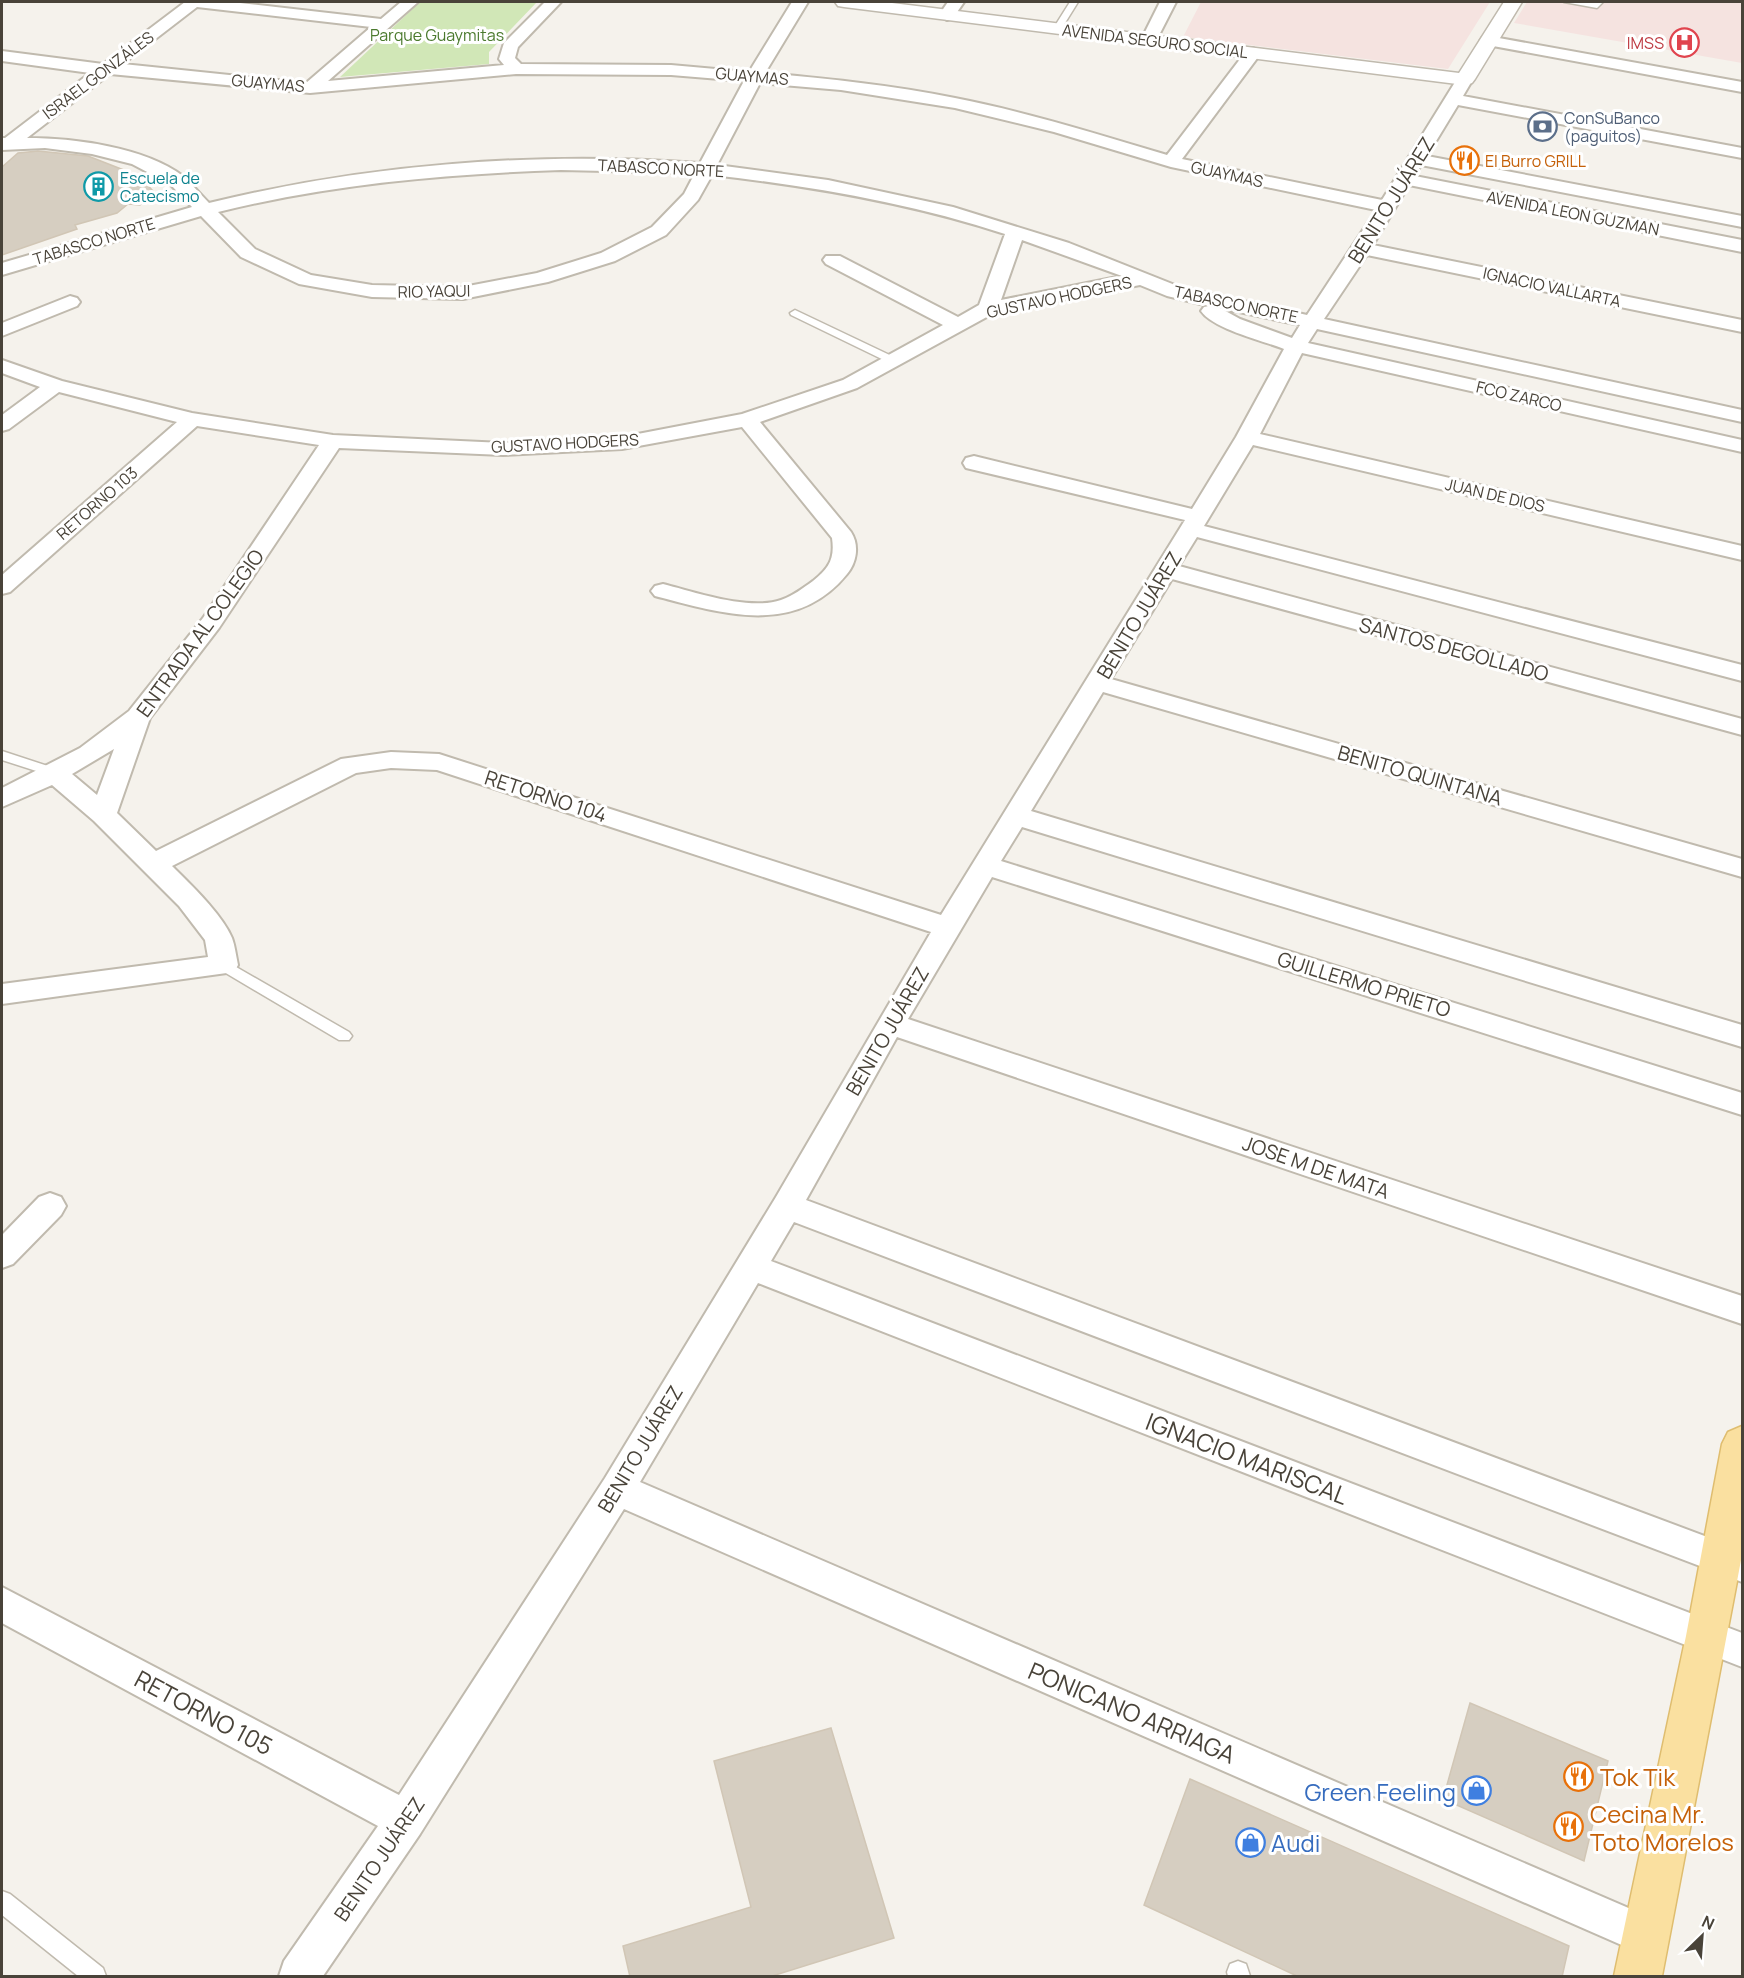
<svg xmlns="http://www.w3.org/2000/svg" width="1744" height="1978" viewBox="0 0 1744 1978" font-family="Manrope,sans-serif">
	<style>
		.medical { fill: #f5e3e0 }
		.green { fill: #d1e7b7 }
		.building { fill: #d6cec1; stroke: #d1c6b5; stroke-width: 1.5 }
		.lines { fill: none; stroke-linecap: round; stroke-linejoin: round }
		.service-casing { stroke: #c0baae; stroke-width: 3 }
		.minor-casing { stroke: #c0baae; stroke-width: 4 }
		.tertiary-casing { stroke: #c0baae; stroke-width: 3 }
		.primary-casing { stroke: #dfbd6f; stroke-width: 3 }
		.service { fill: #fff; fill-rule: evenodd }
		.minor { fill: #fff; fill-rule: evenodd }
		.tertiary { fill: #fff; fill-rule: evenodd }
		.primary { fill: #fae0a0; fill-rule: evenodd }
		.labels { text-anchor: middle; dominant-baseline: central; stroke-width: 6; stroke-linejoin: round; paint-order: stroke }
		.far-park-label { font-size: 16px; fill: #4b7a2e; stroke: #fff }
		.far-street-label { font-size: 16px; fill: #494339; stroke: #fff }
		.far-health-label { font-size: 16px; fill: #be3a42; stroke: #fff; text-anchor: end }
		.far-service-label { font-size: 16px; fill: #4e5e75; stroke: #fff; text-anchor: start }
		.far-food-label { font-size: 16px; fill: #c56008; stroke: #fff; text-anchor: start }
		.far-culture-label { font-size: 16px; fill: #0d838f; stroke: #fff; text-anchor: start }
		.street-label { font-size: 20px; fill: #494339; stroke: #fff }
		.near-street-label { font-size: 24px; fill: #494339; stroke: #fff }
		.near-food-label { font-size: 24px; fill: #c56008; stroke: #fff; text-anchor: start }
		.near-shop-label { font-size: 24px; fill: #366cbe; stroke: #fff; text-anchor: end }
	</style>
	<rect width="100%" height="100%" fill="#f5f2ec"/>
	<!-- medical -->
	<path class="medical" d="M1201,2H1490L1448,69L1183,37Z
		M1527,2H1742V63L1514,23Z"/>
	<!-- green -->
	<path class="green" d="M420,2H537L489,52V64L340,77Z"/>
	<!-- building -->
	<path class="building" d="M38,151L88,156L139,176L153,191L140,205L128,204L117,213L75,225L77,229L2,255V167L18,153Z
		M1470,1703L1608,1761L1584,1861L1443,1799Z
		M831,1728L894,1938L769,1977H630L623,1946L751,1907L714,1761Z
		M1190,1779L1569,1946L1562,1977H1299L1144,1905Z"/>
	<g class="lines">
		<defs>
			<path id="service" d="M1070,2H1078L1060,31H1054L1053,29Z
				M1564,2H1603L1597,8Z
				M795,310L898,359L899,361L894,364L890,363L791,315L790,313Z
				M2,751L60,770L62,773L55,777L2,760Z
				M224,960L349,1032L352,1036L349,1040H339L219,969L217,965L219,961Z
				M2,1891L10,1894L103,1968L106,1976H78L2,1915Z
				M1238,1961L1246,1964L1250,1976H1228L1227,1972L1230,1964Z"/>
			<path id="minor" d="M185,2H231L381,19L401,2H418L328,81L504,65L499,59L504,43L545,2H561L518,47L515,58L521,64L671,65L749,72L792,2H808L765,73C829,79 893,85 955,98C1027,112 1097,134 1167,155L1247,50L1253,48L1261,53L1182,159L1382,200L1457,79L1465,74L1473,79L1463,96L1742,148V158L1458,105L1427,156L1742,216V227L1421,165L1415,176L1742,240V252L1409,185L1373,245L1742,320V332L1367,255L1324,319L1742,410V422L1317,329L1308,343L1742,440V452L1302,353L1260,434L1742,546V560L1253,445L1204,526L1742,665V681L1197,537L1179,566L1742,719V735L1172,579L1111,679L1742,859V877L1103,692L1031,811L1742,1025V1047L1022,827L1001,861L1742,1093V1115L992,877L908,1019L1742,1296V1324L897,1037L806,1200L1742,1550V1582L794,1222L771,1261L1742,1633V1667L758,1283L640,1482L1661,1922L1667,1936L1661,1950L1647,1956L1633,1950L624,1509L420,1834L323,1976H279L284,1961L378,1826L2,1623V1587L399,1795L605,1478L776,1197L931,932L437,770L391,768L356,773L172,866C190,884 222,914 232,938C235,946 236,956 238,965L234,972L2,1004V984L208,957L205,940L179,906L94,821L52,785L2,807V788L80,748L129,711L203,618L319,445L197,426L10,592L2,594V575L177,422L59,392L9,429L2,431V415L40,387L2,373V360L62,381L192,413L333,435L503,443L622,437L742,414L843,380L943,325L826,264L823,260L826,256H840L958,317L979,305L1005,234C910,203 811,186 712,175L698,200L666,235L615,261L548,282L463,299L372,297L299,284L241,257L201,216L2,275V263L192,207L170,184L132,164L92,154L45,148L2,150V138H5L90,73L2,61V51L103,64ZM197,7L371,27L306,83L123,64ZM110,74L310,93L516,74L671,75L744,81L700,163C537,151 368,164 209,203C200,194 192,184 183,176C144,147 74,138 27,138ZM760,83L841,90L955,108L1054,132L1171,167L1376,210L1307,315L1180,287L1069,243L953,207L828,180L717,165ZM561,170L695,173L684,194L652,227L601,253L537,273L463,287L372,285L311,275L255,249L218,212C331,184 445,174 561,170ZM1022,240L1122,276L1001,300ZM1140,285L1167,296L1209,306L1204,307L1201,311C1213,329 1264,341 1284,349L1236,437L1192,509L974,456L966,458L963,463L966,468L1185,520L941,915L439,754L391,752L341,759L156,851L117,813L150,718L219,628L339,448L503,455L622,449L742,427L832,538C835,559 829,568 813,581C803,588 793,596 781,600C749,611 695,592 663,584L655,586L651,591L655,596C721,613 795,638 847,574C856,563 860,546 851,532L760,422L857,388L994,313ZM1220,308L1300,325L1292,338L1240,319ZM114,749L97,795L72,774Z
				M948,2H964L953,18L947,20L939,15Z
				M1160,2H1176L1155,43H1143L1141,40Z
				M1488,36L1742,82V92L1482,44L1480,41L1482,38Z
				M70,296L77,298L80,302L77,306L2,336V323Z
				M50,1193L61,1197L66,1206L61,1215L13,1264L2,1268V1235L39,1197Z"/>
			<path id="tertiary" d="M835,2H884L1459,73L1504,2H1522L1475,79L1472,83L1465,85L844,7L838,6Z"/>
			<path id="primary" d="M1742,1426V1555L1662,1976H1614L1686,1636L1722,1444L1728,1432Z"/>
		</defs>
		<!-- service casing -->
		<use href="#service" class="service-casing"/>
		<!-- minor casing -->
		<use href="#minor" class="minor-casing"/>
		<!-- tertiary casing -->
		<use href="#tertiary" class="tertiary-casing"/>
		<!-- primary casing -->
		<use href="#primary" class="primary-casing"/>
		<!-- service -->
		<use href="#service" class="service"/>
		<!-- minor -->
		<use href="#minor" class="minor"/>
		<!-- tertiary -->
		<use href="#tertiary" class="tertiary"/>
		<!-- primary -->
		<use href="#primary" class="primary"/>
	</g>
	<!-- icons -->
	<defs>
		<symbol id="hospital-ring" viewBox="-11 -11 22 22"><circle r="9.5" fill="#fff" stroke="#e0444e" stroke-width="1.5"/><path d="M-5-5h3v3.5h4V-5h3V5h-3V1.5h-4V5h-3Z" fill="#e0444e"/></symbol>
		<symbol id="bank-ring" viewBox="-11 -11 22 22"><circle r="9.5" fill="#fff" stroke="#5c6f8a" stroke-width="1.5"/><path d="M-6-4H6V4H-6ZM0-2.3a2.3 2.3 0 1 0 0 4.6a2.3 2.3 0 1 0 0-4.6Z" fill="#5c6f8a"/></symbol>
		<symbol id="restaurant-ring" viewBox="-11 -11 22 22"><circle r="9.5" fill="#fff" stroke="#e8710a" stroke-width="1.5"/><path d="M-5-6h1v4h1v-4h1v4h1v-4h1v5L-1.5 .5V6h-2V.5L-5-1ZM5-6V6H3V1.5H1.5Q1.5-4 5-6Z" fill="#e8710a"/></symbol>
		<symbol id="building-ring" viewBox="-11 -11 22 22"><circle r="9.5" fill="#fff" stroke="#0f9aa8" stroke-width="1.5"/><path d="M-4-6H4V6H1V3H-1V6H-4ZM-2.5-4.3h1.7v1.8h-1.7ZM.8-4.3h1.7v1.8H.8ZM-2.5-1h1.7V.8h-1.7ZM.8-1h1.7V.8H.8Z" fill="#0f9aa8"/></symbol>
		<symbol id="shop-ring" viewBox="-11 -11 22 22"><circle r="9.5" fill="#fff" stroke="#3f7fe0" stroke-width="1.5"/><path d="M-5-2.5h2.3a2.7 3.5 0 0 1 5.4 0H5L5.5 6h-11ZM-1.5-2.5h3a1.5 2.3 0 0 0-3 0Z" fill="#3f7fe0"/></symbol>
	</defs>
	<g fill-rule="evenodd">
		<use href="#hospital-ring" x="1668" y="26" width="33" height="33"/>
		<use href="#bank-ring" x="1526" y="110" width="33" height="33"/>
		<use href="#restaurant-ring" x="1448" y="144" width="33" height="33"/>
		<use href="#building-ring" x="82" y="170" width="33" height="33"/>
		<use href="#restaurant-ring" x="1562" y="1760" width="33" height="33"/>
		<use href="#shop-ring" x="1460" y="1774" width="33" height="33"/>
		<use href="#restaurant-ring" x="1552" y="1810" width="33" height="33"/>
		<use href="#shop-ring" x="1234" y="1826" width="33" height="33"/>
	</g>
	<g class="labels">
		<!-- far-park labels -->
		<g class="far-park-label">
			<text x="437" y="35">Parque Guaymitas</text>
		</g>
		<!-- far-street labels -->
		<g class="far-street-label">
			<text transform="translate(1155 41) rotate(7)">AVENIDA SEGURO SOCIAL</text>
			<text transform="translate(98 75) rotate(-37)">ISRAEL GONZÁLES</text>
			<text transform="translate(752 76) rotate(5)">GUAYMAS</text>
			<text transform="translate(268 83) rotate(5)">GUAYMAS</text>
			<text transform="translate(661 168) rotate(3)">TABASCO NORTE</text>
			<text transform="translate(1227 174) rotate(12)">GUAYMAS</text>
			<text transform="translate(1573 213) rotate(11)">AVENIDA LEON GUZMAN</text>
			<text transform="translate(94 241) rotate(-17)">TABASCO NORTE</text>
			<text transform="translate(1552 287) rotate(12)">IGNACIO VALLARTA</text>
			<text transform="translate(434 291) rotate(-1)">RIO YAQUI</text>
			<text transform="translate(1059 297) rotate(-12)">GUSTAVO HODGERS</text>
			<text transform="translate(1236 304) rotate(12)">TABASCO NORTE</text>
			<text transform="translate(1519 396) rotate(13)">FCO ZARCO</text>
			<text transform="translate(565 443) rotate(-3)">GUSTAVO HODGERS</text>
			<text transform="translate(1495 495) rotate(13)">JUAN DE DIOS</text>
			<text transform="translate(97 503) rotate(-41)">RETORNO 103</text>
		</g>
		<!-- far-health labels -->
		<g class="far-health-label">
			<text x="1664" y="43">IMSS</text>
		</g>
		<!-- far-service labels -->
		<g class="far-service-label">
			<text x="1564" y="118">ConSuBanco<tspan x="1564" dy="18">(paguitos)</tspan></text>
		</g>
		<!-- far-food labels -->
		<g class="far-food-label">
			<text x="1485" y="161">El Burro GRILL</text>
		</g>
		<!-- far-culture labels -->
		<g class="far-culture-label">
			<text x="120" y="178">Escuela de<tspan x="120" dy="18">Catecismo</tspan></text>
		</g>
		<!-- street labels -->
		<g class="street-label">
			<text transform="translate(1391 200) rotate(-58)">BENITO JUÁREZ</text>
			<text transform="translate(1139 615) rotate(-59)">BENITO JUÁREZ</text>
			<text transform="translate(200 633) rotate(-54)">ENTRADA AL COLEGIO</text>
			<text transform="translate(1454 649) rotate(15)">SANTOS DEGOLLADO</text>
			<text transform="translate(1420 775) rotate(16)">BENITO QUINTANA</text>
			<text transform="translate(546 796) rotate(18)">RETORNO 104</text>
			<text transform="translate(1364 984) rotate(17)">GUILLERMO PRIETO</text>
			<text transform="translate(887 1031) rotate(-60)">BENITO JUÁREZ</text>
			<text transform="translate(1316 1167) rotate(19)">JOSE M DE MATA</text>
			<text transform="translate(640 1449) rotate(-59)">BENITO JUÁREZ</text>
			<text transform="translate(379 1859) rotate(-56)">BENITO JUÁREZ</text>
		</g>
		<!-- near-street labels -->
		<g class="near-street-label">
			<text transform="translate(1247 1458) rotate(21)">IGNACIO MARISCAL</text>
			<text transform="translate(204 1712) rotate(28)">RETORNO 105</text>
			<text transform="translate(1132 1712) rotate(23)">PONICANO ARRIAGA</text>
		</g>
		<!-- near-food labels -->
		<g class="near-food-label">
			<text x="1600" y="1776">Tok Tik</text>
			<text x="1590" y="1813">Cecina Mr.<tspan x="1590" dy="28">Toto Morelos</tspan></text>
		</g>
		<!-- near-shop labels -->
		<g class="near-shop-label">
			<text x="1456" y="1791">Green Feeling</text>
			<text x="1271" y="1842" text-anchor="start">Audi</text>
		</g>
	</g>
	<!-- border -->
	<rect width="1744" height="1978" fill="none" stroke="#494339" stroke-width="6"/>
	<!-- north arrow -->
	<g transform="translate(1702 1936) rotate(25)" stroke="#ffffff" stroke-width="4.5" paint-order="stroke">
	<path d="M0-4.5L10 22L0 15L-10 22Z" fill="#494339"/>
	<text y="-9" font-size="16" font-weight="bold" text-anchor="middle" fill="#494339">N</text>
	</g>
</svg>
